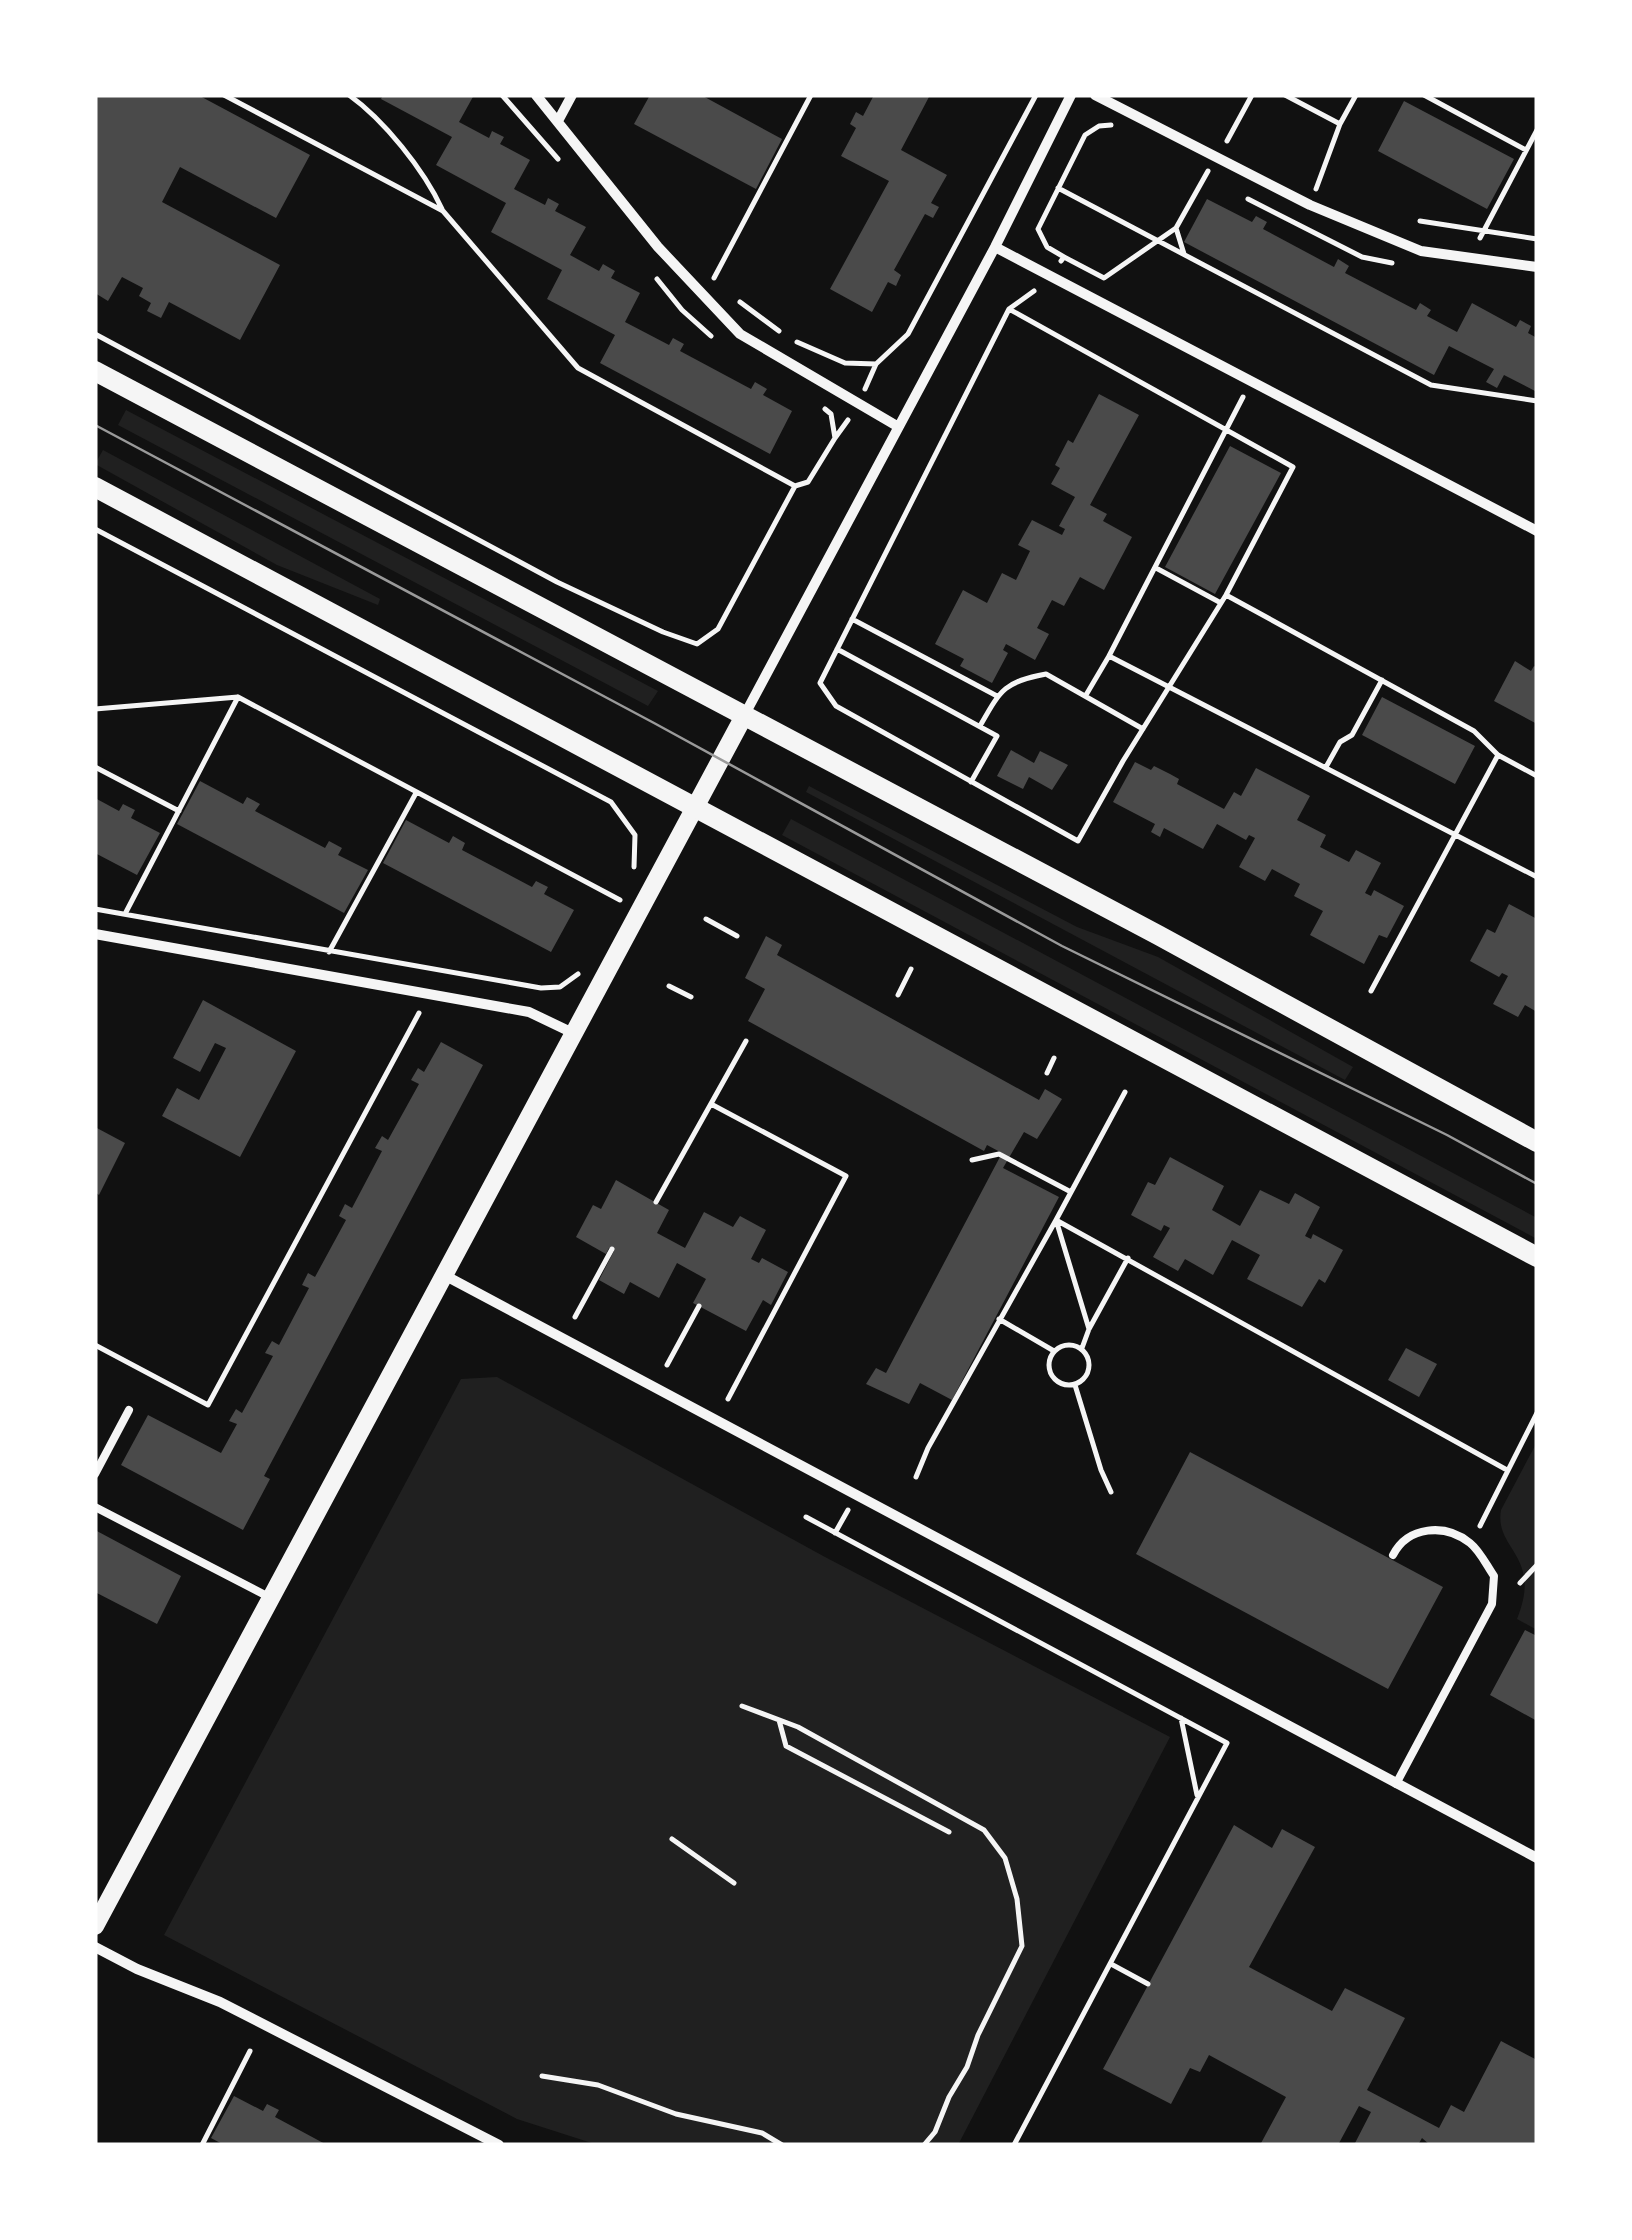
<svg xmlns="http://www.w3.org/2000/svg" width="1632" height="2240" viewBox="0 0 1632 2240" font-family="'Roboto Condensed',sans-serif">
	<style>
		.green { fill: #202020 }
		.building { fill: #4a4a4a }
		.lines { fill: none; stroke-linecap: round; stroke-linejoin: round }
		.path { stroke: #f5f5f5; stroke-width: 5 }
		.service { stroke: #f5f5f5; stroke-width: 8 }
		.minor { stroke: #f5f5f5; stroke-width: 10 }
		.tertiary { stroke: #f5f5f5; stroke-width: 18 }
		.secondary { stroke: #f5f5f5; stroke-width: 20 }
		.tram { stroke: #9a9a9a; stroke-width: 2.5 }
	</style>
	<rect width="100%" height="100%" fill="#111"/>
	<!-- green -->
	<path class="green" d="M126,410L658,691L648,706L118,425Z
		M103,450L380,599L378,605L277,565L95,464Z
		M809,786L1077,927L1158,957L1353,1067L1345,1080L806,792Z
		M791,819L1537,1218V1239L782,835Z
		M497,1377L825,1557L1170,1737L958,2145H598L517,2119L164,1935L461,1379Z
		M1537,1442V1630L1517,1619C1543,1555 1494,1550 1501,1510Z"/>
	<!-- building -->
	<path class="building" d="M95,95H198L310,155L276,218L180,167L162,202L280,265L240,340L169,302L161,318L147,311L151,303L139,296L143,288L122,277L108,301L95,293Z
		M383,95H474L459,122L489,138L492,131L504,137L500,144L530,160L514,189L545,205L548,198L559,204L555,211L586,227L570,255L599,271L603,264L615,271L611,278L640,293L625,322L669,345L673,338L684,344L680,351L751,389L755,382L767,389L763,395L792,411L770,454L600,363L615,335L547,299L562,270L491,232L506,203L436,165L452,137L381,99Z
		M650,95H701L782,139L756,189L634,124Z
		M874,95H930L901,150L947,175L931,203L939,207L933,218L925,214L894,270L901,275L896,286L888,282L872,312L830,289L889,181L841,156L856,128L850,124L856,112L863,116Z
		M1404,101L1514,159L1487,209L1378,151Z
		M1207,199L1252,222L1256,216L1267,222L1263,229L1334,267L1338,259L1349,266L1345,273L1416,310L1420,303L1431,310L1427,316L1457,332L1472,303L1516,327L1520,320L1531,326L1528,333L1537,338L1535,391L1504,375L1497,388L1486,382L1494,369L1449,346L1434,375L1184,242Z
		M1099,394L1139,415L1090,505L1107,514L1103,521L1132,537L1104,590L1080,577L1064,606L1052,600L1037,628L1049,634L1035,660L1006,644L1003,650L1008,653L992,683L960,666L964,659L935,644L963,590L987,603L1002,573L1016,580L1030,551L1018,545L1032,520L1062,535L1065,529L1059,526L1075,497L1051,484L1060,468L1055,465L1068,440L1073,443Z
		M1230,446L1281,473L1215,594L1165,567Z
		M1515,661L1531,671L1534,666L1537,668V724L1494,701Z
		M1382,697L1475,746L1455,784L1362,735Z
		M1011,750L1034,763L1040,751L1068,765L1052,790L1029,777L1023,789L997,776Z
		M1135,762L1151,770L1154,766L1170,774L1179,779L1177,784L1224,809L1234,792L1241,796L1256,768L1310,796L1297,820L1326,835L1320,847L1349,862L1356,850L1381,863L1365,893L1371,896L1374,890L1404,906L1387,938L1379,935L1364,964L1310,935L1323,911L1294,896L1300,884L1272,869L1265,881L1239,867L1255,838L1249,835L1246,840L1217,824L1203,849L1164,828L1160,837L1151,832L1155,824L1113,802Z
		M200,781L243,804L247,797L260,804L255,811L325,848L329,841L342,848L338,855L368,870L344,913L177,824Z
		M95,798L119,811L123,804L135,810L131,818L160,833L137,875L95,853Z
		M406,820L449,843L453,836L465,843L462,850L532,887L536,881L548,887L544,894L574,910L551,952L383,863Z
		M1509,904L1537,919V1012L1525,1005L1518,1017L1493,1004L1508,976L1502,973L1499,977L1470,961L1487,929L1495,933Z
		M766,936L782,945L777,955L907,1027L1039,1100L1045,1089L1062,1099L1037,1139L1024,1132L1003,1168L1059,1197L952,1400L920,1383L909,1404L866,1384L876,1368L886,1373L1002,1153L987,1145L984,1151L748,1021L765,989L745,978Z
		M203,1000L296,1051L240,1157L162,1116L177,1088L199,1100L226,1048L215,1043L200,1072L173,1058Z
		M441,1042L483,1065L264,1476L270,1479L243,1530L121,1465L148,1415L221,1453L237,1424L229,1421L236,1409L242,1413L273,1356L265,1353L272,1341L279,1345L309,1288L302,1285L308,1273L315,1277L346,1220L339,1216L345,1204L352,1208L382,1151L375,1148L382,1136L388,1140L419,1084L411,1080L418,1068L424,1072Z
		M95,1127L125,1143L99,1195L95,1192Z
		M1170,1157L1224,1186L1212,1210L1240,1226L1260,1190L1289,1204L1295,1193L1320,1207L1305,1236L1311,1239L1313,1234L1343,1250L1325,1283L1319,1279L1302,1307L1247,1279L1260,1255L1232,1240L1213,1275L1185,1259L1178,1271L1153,1257L1170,1228L1164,1225L1161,1231L1131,1215L1148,1182L1155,1185Z
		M616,1180L669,1210L657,1233L685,1248L704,1212L733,1227L740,1216L766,1230L751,1259L759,1263L762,1258L788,1272L771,1305L763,1300L746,1331L693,1303L706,1279L677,1263L659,1298L630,1282L624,1294L599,1280L614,1251L609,1248L606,1254L576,1237L593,1205L601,1209Z
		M1406,1348L1437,1364L1419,1397L1388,1380Z
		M1190,1452L1443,1587L1388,1689L1136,1554Z
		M95,1530L181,1576L157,1624L95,1592Z
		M1525,1630L1537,1636V1721L1490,1695Z
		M1234,1825L1272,1848L1282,1829L1315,1847L1249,1967L1332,2011L1345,1988L1405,2018L1367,2090L1439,2128L1451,2105L1464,2112L1501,2041L1537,2060V2145H1430L1422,2138L1418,2145H1354L1371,2112L1359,2106L1338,2145H1260L1286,2097L1209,2055L1200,2072L1190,2068L1171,2104L1103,2069Z
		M234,2096L263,2111L267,2104L279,2110L275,2117L327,2145H224L211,2138Z"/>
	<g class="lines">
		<!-- path -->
		<path class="path" d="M349,95C384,120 424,170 442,209
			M502,95L558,159
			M1285,95L1340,124
			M1424,95L1526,150
			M1227,141L1252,95
			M1058,188L1431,385L1537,401
			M1316,189L1340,124L1356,95
			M1248,199L1362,257L1392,263
			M1420,221L1537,239
			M1176,228L1184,254
			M1480,238L1537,130
			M1064,257L1104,278L1176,228L1208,171
			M1061,261L1064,257L1047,247L1038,229L1085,135L1099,126L1111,125
			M714,278L811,95
			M657,279L682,310L711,336
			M740,302L779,331
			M1009,309L1293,467L1226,595L1123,761L1078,841L836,706L820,683L1009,309L1034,291
			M95,334L557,582L663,632L697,644L718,629L795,486L578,368L443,211L224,95
			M797,342L845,363L876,364L908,334L1036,95
			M865,389L876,364
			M835,438L848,420
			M795,486L808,482L835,438L831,414L825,409
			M95,529L611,802L635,835L634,867
			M1156,568L1221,603
			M1226,595L1474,731L1498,755L1537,776
			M852,619L997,696
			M837,649L997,736L971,782
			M1109,656L1537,877
			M1086,695L1109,656L1243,397
			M95,709L238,697
			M980,726C1001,689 1004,682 1046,674L1143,729
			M95,767L179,811
			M1326,767L1340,742L1352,735L1382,680
			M95,909L541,988L560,987L578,974
			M125,914L238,697L620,900
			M706,919L737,936
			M329,952L416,793
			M669,986L691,997
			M1371,991L1498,755
			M898,995L911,969
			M1047,1073L1054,1058
			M711,1104L846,1176L728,1399
			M972,1160L999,1154L1071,1192
			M656,1202L746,1041
			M575,1317L612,1249
			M999,1319L1054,1351
			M1089,1329L1056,1220L1125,1092
			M1049 1365a20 20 0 1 1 40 0a20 20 0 1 1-40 0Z
			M95,1345L208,1405L419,1013
			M1082,1348L1089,1329L1128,1258
			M667,1365L699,1306
			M1075,1385L1101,1470L1111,1492
			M916,1477L928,1448L1056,1220L1507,1470
			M806,1517L1227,1743L1014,2145
			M1480,1526L1537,1413
			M835,1533L848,1510
			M1520,1583L1537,1565
			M742,1706L798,1727L984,1830L1005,1858L1017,1899L1022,1946L978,2035L967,2067L949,2097L935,2132L924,2145
			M1181,1718L1197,1795
			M779,1720L786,1746L949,1832
			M672,1839L734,1883
			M1111,1964L1148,1984
			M542,2076L598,2085L676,2114L762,2133L782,2145
			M202,2145L250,2051"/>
		<!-- service -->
		<path class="service" d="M95,1474L129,1410
			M95,1507L269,1597
			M1393,1555C1408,1526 1445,1523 1470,1543C1480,1551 1487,1566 1494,1576L1492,1604L1396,1784"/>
		<!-- minor -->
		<path class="minor" d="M536,95L658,247L740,334L897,426
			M1095,95L1310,205L1421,251L1537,267
			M558,121L572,95
			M995,247L1537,531
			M744,716L995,247L1071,95
			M95,934L529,1012L575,1034
			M446,1276L1537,1858
			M95,1947L137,1969L220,2002L499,2145"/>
		<!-- tertiary -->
		<path class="tertiary" d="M95,1926L744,716"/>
		<!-- secondary -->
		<path class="secondary" d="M95,371L1158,935L1537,1142
			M95,487L1537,1257"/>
		<!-- tram -->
		<path class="tram" d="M95,425L654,723L1062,946L1447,1135L1537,1184"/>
	</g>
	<!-- border -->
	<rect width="1632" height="2240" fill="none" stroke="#ffffff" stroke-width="195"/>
</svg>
